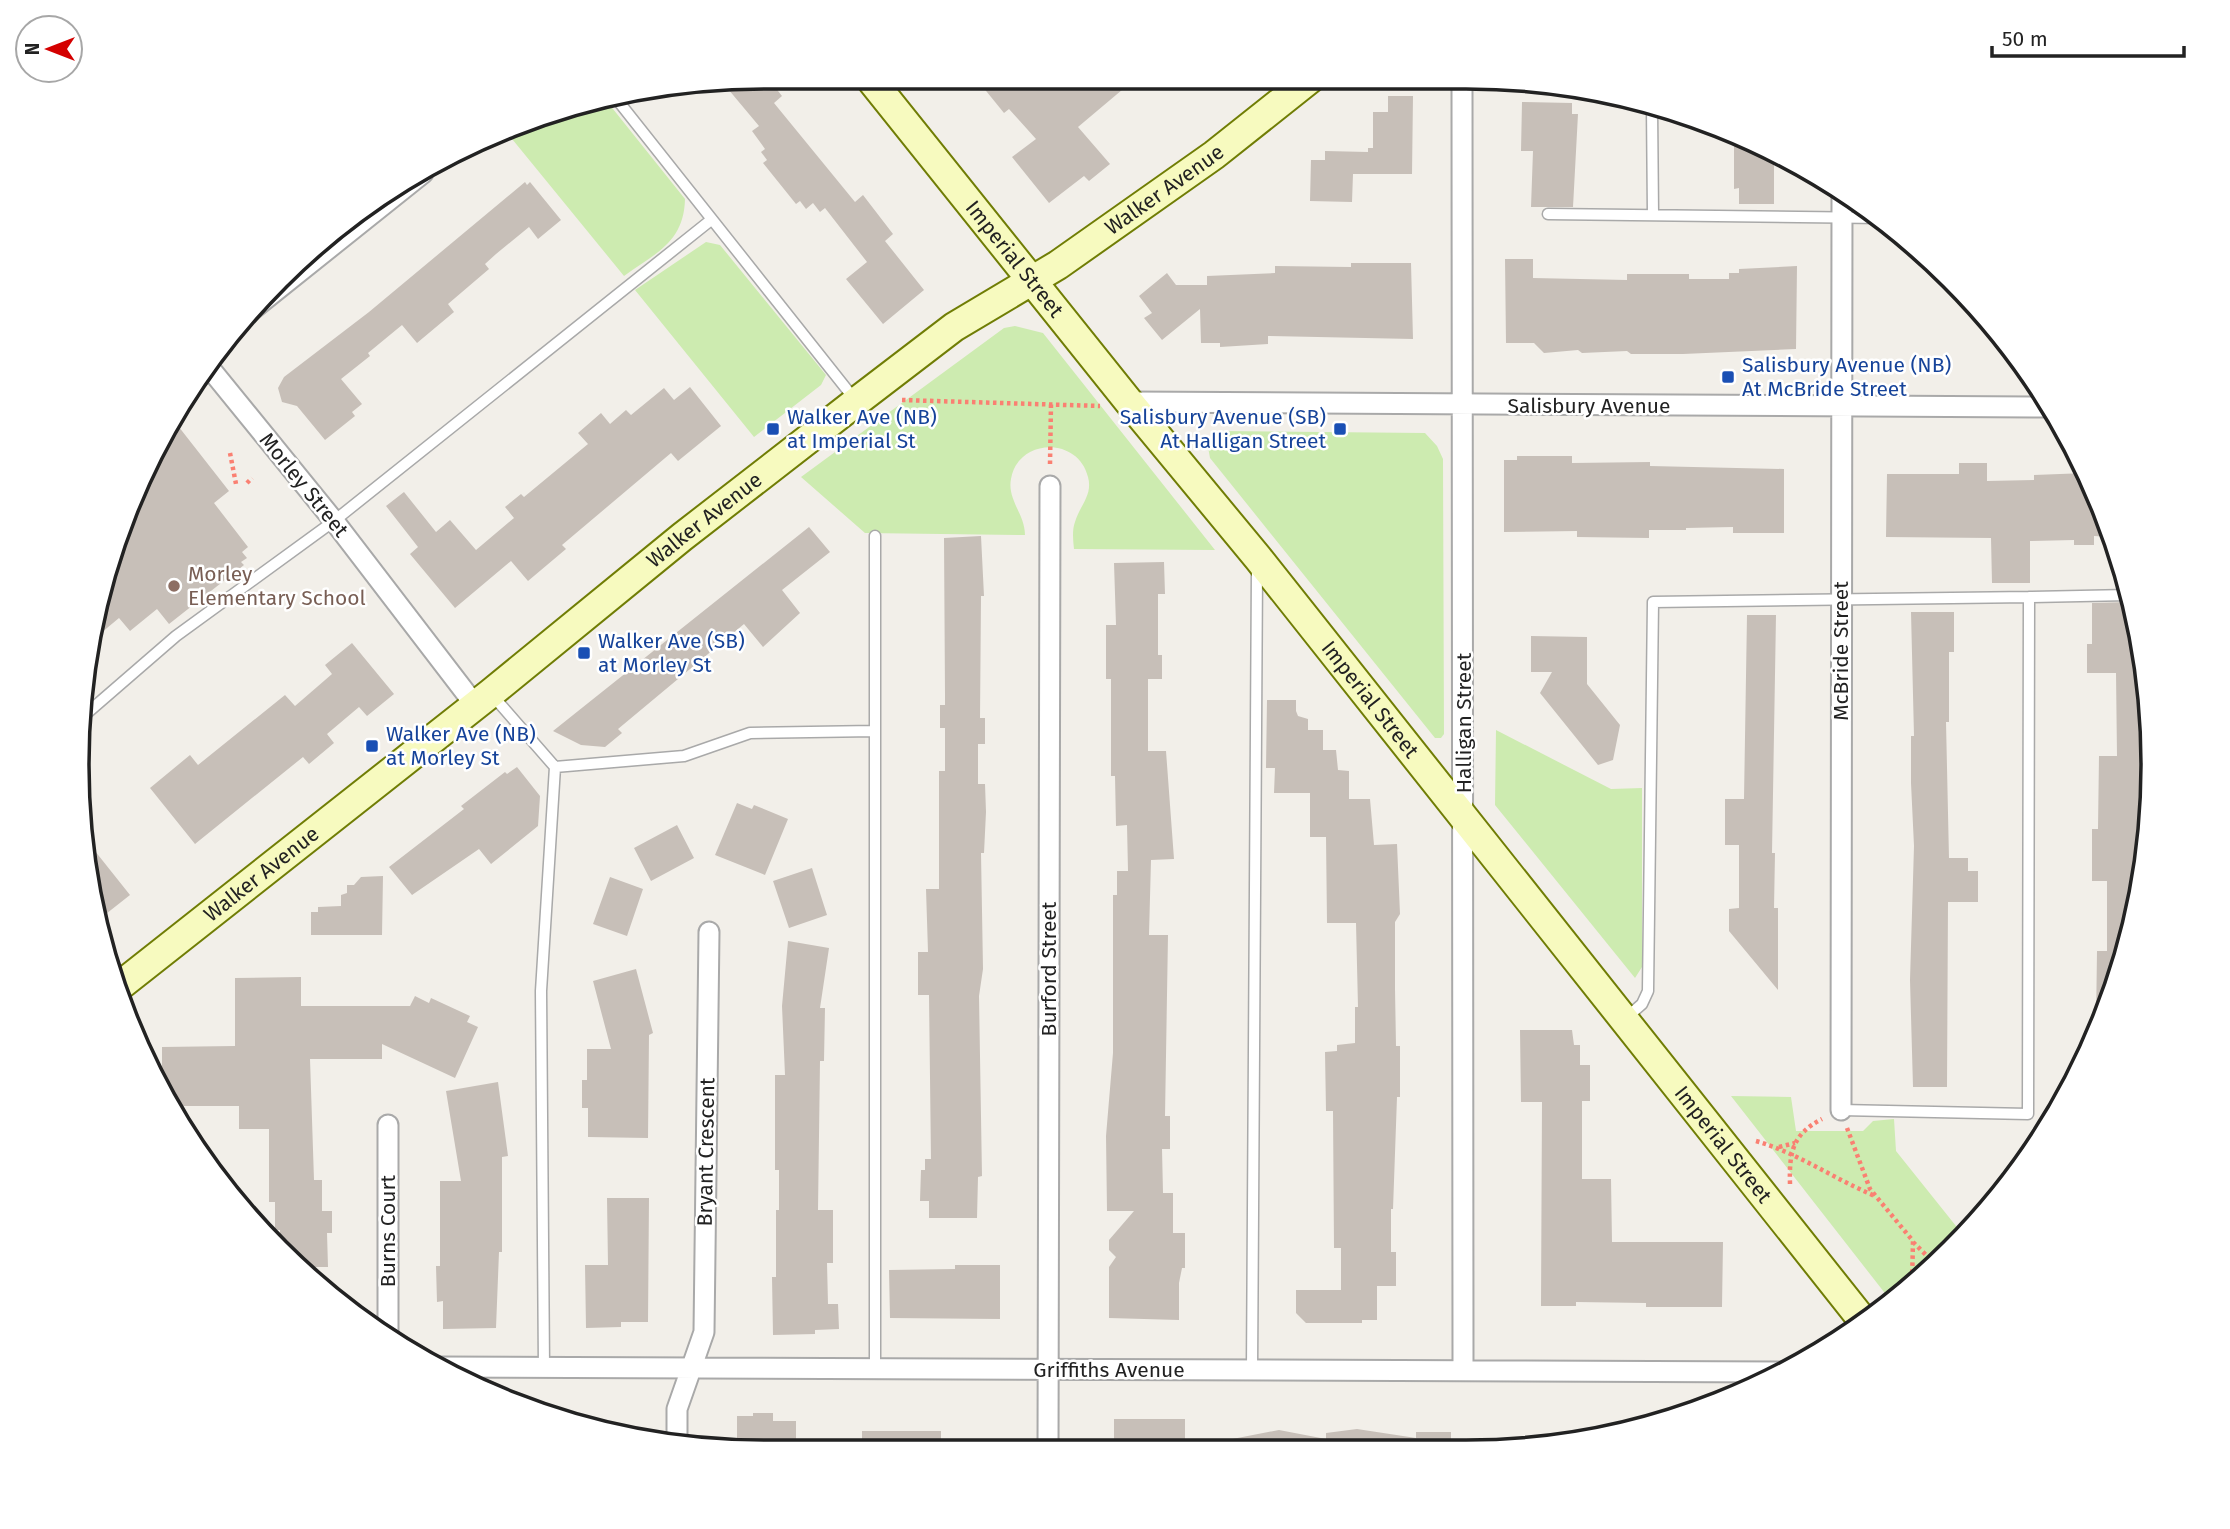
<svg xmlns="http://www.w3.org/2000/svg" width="2230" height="1529" viewBox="0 0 2230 1529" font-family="'Fira Sans',sans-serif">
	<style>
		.grass { fill: #cdebb0 }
		.building { fill: #c7bfb8 }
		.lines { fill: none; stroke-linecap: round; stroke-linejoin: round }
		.lane-casing { stroke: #a9a9a9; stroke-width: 13 }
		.street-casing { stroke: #a9a9a9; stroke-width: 23 }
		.secondary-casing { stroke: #707d05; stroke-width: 32 }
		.path { stroke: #fa8072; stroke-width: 4.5; stroke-dasharray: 3.5 3.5; stroke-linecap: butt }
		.lane { stroke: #fff; stroke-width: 10 }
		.street { stroke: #fff; stroke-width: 19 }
		.secondary { stroke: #f7fabf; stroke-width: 28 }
		.transit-dot { fill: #1a4fb4; stroke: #fff; stroke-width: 2.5 }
		.education-dot { fill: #8d6e63; stroke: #fff; stroke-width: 2.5 }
		.labels { text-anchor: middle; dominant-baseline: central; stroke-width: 5; stroke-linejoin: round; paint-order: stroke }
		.street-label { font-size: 21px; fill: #222; stroke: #fff }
		.transit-label { font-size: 21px; fill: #164399; stroke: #fff; text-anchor: start }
		.education-label { font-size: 21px; fill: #785e54; stroke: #fff; text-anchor: start }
		.rim { fill: none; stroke: #222; stroke-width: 3.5 }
	</style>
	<rect width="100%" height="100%" fill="#f2efe9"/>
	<!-- grass -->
	<path class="grass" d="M605,99L685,199C684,242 656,253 624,276L508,134L544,113Z
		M706,242L720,245L826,375L821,385L754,437L635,290Z
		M1015,326L1043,333L1215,550L1074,549C1073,540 1072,530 1075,522C1080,505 1093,495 1088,477C1078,436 1018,438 1011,479C1007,500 1025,514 1025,535L865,533L801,477L1004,328Z
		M1218,431L1425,433L1437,446L1443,459L1444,734L1441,738H1435L1210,458L1208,447Z
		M1496,730L1611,789L1642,788V967L1635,978L1495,805Z
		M1731,1096L1791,1097L1796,1131H1863L1873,1121L1894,1119L1896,1151L1964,1236L1952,1250L1891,1301Z"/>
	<!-- building -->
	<path class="building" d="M1135,79L1078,127L1110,164L1089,181L1084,176L1049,203L1012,157L1036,139L1009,109L1004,113L978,81Z
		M771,82L782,96L774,103L855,202L863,195L893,234L885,241L924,290L883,324L846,279L867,262L825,208L820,212L813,203L806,209L800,201L796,204L763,163L767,160L761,152L765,149L752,131L759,126L723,83Z
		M1388,96H1413L1412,174H1353L1352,202L1310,201L1311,160H1325V151L1368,152V148H1373V112H1388Z
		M1522,102L1572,103V114H1578L1573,207H1531L1533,151H1521Z
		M1734,136L1774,150V204H1739V188L1734,189Z
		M525,182L527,185L530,182L561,220L538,239L529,227L496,254L485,264L489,269L448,304L454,312L417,343L402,325L368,353L370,356L341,379L362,404L352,412L355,416L325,440L297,406L282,402L278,388L284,377L369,312Z
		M1505,259H1533V278L1627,280V274H1689V279H1729V273H1739V269L1797,266L1796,349L1683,354H1631L1627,351L1582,353L1578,350L1544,353L1534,343H1506Z
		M1351,263H1411L1413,339L1268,336V344L1220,347V343H1201L1200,309L1162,340L1144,318L1152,313L1139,296L1167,273L1176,285H1207V276L1275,273V266L1351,267Z
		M690,387L721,426L678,461L671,453L562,545L566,549L528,581L511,561L455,608L410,554L418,547L386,506L404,492L436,532L450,520L476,550L514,518L505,507L521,494L524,497L588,444L578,433L601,413L610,424L626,410L631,415L664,388L674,400Z
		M175,422L229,491L214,503L248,547L242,552L247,558L241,562L244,565L169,624L157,609L130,631L119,618L89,643L124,518L144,502L135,491Z
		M1517,456H1572V463L1650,462V466L1784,469V533H1733V527L1686,528V530H1649V538L1577,537V531L1504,532V460H1517Z
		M1959,463H1987V481L2034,480V475L2086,473L2101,501L2111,537L2094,536V545H2074V540L2030,541V583H1992L1991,538L1886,537L1887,474H1959Z
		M809,527L830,552L782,590L800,613L763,647L744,624L618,729L622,733L605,747L581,745L553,731Z
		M981,536L984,596H981L980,718H985V744H978V784H985L986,812L984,853H981L983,969L979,996L982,1176L978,1177L977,1218H929V1201H920L921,1170H925V1159H931L929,995H918V952H928L926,889H939V771H945V728H940V705H945V695L944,538Z
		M1164,562L1165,594H1158V655H1162V679H1148V751H1166L1174,859L1151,860L1149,935H1168L1165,1116H1170V1149H1162L1163,1193H1173V1233H1185V1268H1182L1179,1283V1320L1109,1318V1267L1116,1257L1109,1250V1240L1134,1211H1107L1106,1136L1113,1053V895H1117V871H1128L1127,825L1116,826L1115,776H1111V679H1106V625H1116L1114,563Z
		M2131,602L2140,630L2153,764L2140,898L2102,1023H2096L2097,951H2107V881H2092V829H2098L2099,756H2117L2116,673H2087V644H2092V603Z
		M1911,612H1954V652H1949V722H1946L1949,858H1968V871H1978V902H1948L1947,1087H1913L1910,980L1914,846L1911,783V736H1914Z
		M1747,615H1776L1772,853H1775L1774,908H1778V990L1729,931V909L1739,908V845H1725V799H1744Z
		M1531,636L1587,637V684L1620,725L1613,760L1598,765L1540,693L1552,672H1531Z
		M352,643L394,694L367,716L359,707L327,734L334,743L309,764L303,757L195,844L150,788L190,755L198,765L285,695L295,706L332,674L325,665Z
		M1267,700H1296V711L1298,716L1308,719V730H1323V750H1336L1338,770L1349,771V799H1370L1374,845L1397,844L1400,914L1395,922V989L1396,1046H1400V1097H1397L1393,1209H1391V1252H1396V1286H1377V1320H1362V1323H1306L1296,1313V1290H1341V1248H1334L1333,1111H1326L1325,1052L1337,1051V1045L1355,1043V1007H1358L1356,923H1327L1326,837H1310V793H1274L1275,768H1266Z
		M517,767L540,796L538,826L491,864L479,849L412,895L389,867L464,809L461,806L505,772L507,774Z
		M737,803L752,809L754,805L788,819L765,875L715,855Z
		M677,825L694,858L651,881L634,848Z
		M87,841L130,895L97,921L90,899Z
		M812,868L827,915L789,928L773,881Z
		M383,876L382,935H311V912H318V907L341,906V895L347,893V885H354L361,877Z
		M610,877L643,889L627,936L593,924Z
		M788,941L829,948L820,1008H825L824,1061H820L818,1210H833V1263H827L828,1304H838L839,1329L815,1330V1334L773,1335L772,1277H776V1210H779V1170H775V1075H785L782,1006Z
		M636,969L653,1033L649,1035L648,1138L588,1137V1108H582V1080H587V1049H611L593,981Z
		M301,977V1006H410L415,996L429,1003L431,998L470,1016L467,1022L478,1027L455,1078L382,1044V1059H310L314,1180H322V1211H332V1233H327L328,1267H297L280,1252V1230H275V1202H269V1129H239V1106H168L162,1095V1047L235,1046V978Z
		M1520,1030H1572L1574,1045H1580V1065H1590V1101H1582V1179H1611L1612,1242H1723L1722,1307H1646V1303L1576,1302V1306H1541L1542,1102H1521Z
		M498,1082L508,1156L502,1157V1252H499L496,1328L443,1329V1301L437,1302L436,1266H440V1181H461L446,1091Z
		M607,1198H649L648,1322H621V1327L586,1328L585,1265H608Z
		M955,1265H1000V1319L890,1318L889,1270L955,1269Z
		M753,1413H773V1421H796V1452L737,1449V1416H753Z
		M1114,1419H1185V1452H1114Z
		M1357,1429L1416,1438V1432H1451V1452H1218L1217,1442L1279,1430L1326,1439V1433Z
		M862,1431H941V1452H862Z"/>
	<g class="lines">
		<defs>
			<path id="lane" d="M615,97L856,401
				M1652,108L1653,215
				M1548,214L1882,218
				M875,536V1370
				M2029,597L2129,595
				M493,696L555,767
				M79,720L176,636L334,521L711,220
				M1626,1018L1642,1004L1648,991L1653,602L2029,597L2028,1114L1841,1110
				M544,1367L541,991L555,767L684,756L750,733L874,731
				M1252,1371L1257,569
				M468,1383V1367"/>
			<path id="street" d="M1462,77L1463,1370
				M248,313L423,173
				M208,366L334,521L475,705
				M1129,402L2050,407
				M1841,1110L1842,193
				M388,1125V1336
				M438,1367L1781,1372
				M677,1443V1409L704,1332L709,932
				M1048,1452L1050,486"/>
			<g id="secondary">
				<path id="s1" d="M872,81L1129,402L1258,558L1864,1322"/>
				<path id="s2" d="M117,988L491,693L682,537L856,402L954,327L1058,265L1214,155L1311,78"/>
			</g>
		</defs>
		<!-- lane casing -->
		<use href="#lane" class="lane-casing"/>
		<!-- street casing -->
		<use href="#street" class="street-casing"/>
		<!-- secondary casing -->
		<use href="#secondary" class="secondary-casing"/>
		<!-- path -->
		<path class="path" d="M902,400L1100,406
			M230,453L236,484
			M1050,464L1051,404
			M247,483L252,478
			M1847,1128L1870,1189L1913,1241L1912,1283
			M1756,1141C1798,1153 1834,1179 1875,1196
			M1779,1147L1795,1143
			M1790,1184C1789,1151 1793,1134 1822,1119
			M1913,1242L1935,1264"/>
		<!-- lane -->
		<use href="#lane" class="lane"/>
		<!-- street -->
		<use href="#street" class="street"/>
		<!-- secondary -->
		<use href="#secondary" class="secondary"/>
	</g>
	<!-- markers -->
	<g class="transit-dot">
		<rect x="1721" y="370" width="14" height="14" rx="3.5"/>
		<rect x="766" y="422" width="14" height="14" rx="3.5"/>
		<rect x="1333" y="422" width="14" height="14" rx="3.5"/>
		<rect x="577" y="646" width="14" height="14" rx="3.5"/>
		<rect x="365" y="739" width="14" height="14" rx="3.5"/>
	</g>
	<circle class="education-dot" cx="174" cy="586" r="7"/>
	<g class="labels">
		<!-- street labels -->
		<g class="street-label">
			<text stroke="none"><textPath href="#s2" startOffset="1318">Walker Avenue</textPath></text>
			<text stroke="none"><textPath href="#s1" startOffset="228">Imperial Street</textPath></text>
			<text x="1589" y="406">Salisbury Avenue</text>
			<text transform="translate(304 485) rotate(51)">Morley Street</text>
			<text stroke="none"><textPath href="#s2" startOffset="751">Walker Avenue</textPath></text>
			<text transform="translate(1841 651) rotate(-90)">McBride Street</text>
			<text stroke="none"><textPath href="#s1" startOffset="794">Imperial Street</textPath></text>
			<text transform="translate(1464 723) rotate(-90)">Halligan Street</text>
			<text stroke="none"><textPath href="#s2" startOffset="184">Walker Avenue</textPath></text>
			<text transform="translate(1049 969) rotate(-90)">Burford Street</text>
			<text stroke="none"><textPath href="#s1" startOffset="1362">Imperial Street</textPath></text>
			<text transform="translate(706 1152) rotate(-89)">Bryant Crescent</text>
			<text transform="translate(388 1231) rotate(-90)">Burns Court</text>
			<text x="1109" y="1370">Griffiths Avenue</text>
		</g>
		<!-- transit labels -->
		<g class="transit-label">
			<text x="1742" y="365">Salisbury Avenue (NB)<tspan x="1742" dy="24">At McBride Street</tspan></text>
			<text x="787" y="417">Walker Ave (NB)<tspan x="787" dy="24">at Imperial St</tspan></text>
			<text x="1326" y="417" text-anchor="end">Salisbury Avenue (SB)<tspan x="1326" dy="24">At Halligan Street</tspan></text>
			<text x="598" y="641">Walker Ave (SB)<tspan x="598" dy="24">at Morley St</tspan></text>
			<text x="386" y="734">Walker Ave (NB)<tspan x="386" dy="24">at Morley St</tspan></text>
		</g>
		<!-- education labels -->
		<g class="education-label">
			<text x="188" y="574">Morley<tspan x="188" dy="24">Elementary School</tspan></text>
		</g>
	</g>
	<!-- crop -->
	<path d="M0 0H2230V1529H0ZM764 89H1466A675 675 0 0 1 2141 764V765A675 675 0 0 1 1466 1440H764A675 675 0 0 1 89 765V764A675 675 0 0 1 764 89Z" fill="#fff" fill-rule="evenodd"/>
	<path class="rim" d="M764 89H1466A675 675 0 0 1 2141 764V765A675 675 0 0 1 1466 1440H764A675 675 0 0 1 89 765V764A675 675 0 0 1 764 89Z"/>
	<!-- north arrow -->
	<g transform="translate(49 49) rotate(270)"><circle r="33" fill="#ffffff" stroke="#a7a7a7" stroke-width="2"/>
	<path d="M0-5L12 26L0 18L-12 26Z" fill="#d40000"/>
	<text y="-10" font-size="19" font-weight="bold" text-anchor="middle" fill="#222222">N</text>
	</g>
	<!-- scale -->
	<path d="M1992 46v10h192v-10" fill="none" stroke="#222222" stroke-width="3.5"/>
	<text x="2002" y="46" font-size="21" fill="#222222" stroke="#ffffff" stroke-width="5" paint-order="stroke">50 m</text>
</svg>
